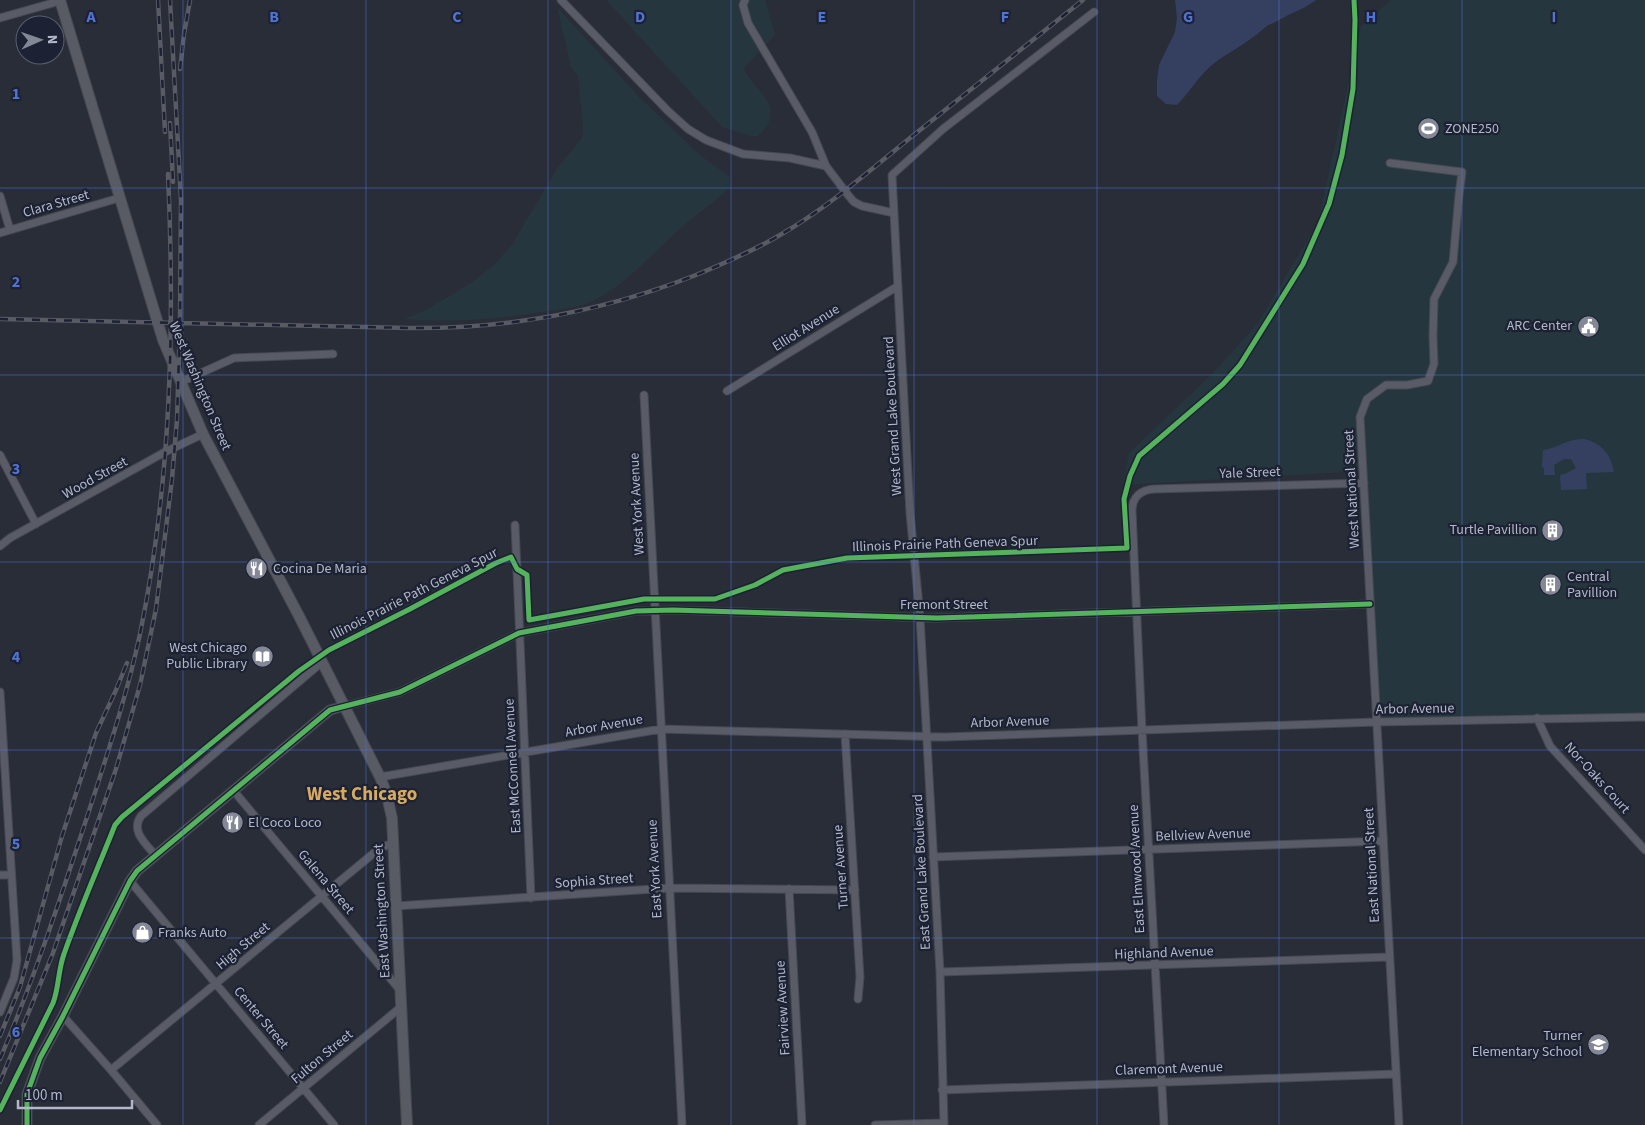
<svg xmlns="http://www.w3.org/2000/svg" width="1645" height="1125" viewBox="0 0 1645 1125" font-family="'Source Sans 3',sans-serif">
	<style>
		.green { fill: #26363e }
		.water { fill: #354061 }
		.lines { fill: none; stroke-linecap: round; stroke-linejoin: round }
		.minor-casing { stroke: #454951; stroke-width: 9 }
		.tertiary-casing { stroke: #454951; stroke-width: 11 }
		.secondary-casing { stroke: #454951; stroke-width: 12 }
		.minor { stroke: #595c66; stroke-width: 7 }
		.tertiary { stroke: #595c66; stroke-width: 9 }
		.secondary { stroke: #585a64; stroke-width: 10 }
		.rail-casing { stroke: #585a64; stroke-width: 4.5 }
		.rail { stroke: #1c2233; stroke-width: 2.5; stroke-dasharray: 8; stroke-linecap: butt }
		.cycleway-casing { stroke: #1c2233; stroke-width: 8 }
		.cycleway { stroke: #56b35d; stroke-width: 5 }
		.grid { fill: none; stroke: #5273d3; stroke-width: 1; stroke-opacity: 0.55 }
		.labels { text-anchor: middle; dominant-baseline: central; stroke-width: 4.5; stroke-linejoin: round; paint-order: stroke }
		.poi-label { font-size: 14px; fill: #b3b8c9; stroke: #1c2233; text-anchor: start }
		.street-label { font-size: 14px; fill: #b3b8c9; stroke: #1c2233 }
		.district-label { font-size: 19px; font-weight: bold; fill: #d8a960; stroke: #1c2233 }
		.grid-label { font-size: 16px; text-anchor: middle; font-weight: bold; fill: #5273d3; stroke: #1c2233; stroke-width: 4.5; stroke-linejoin: round; paint-order: stroke }
	</style>
	<rect width="100%" height="100%" fill="#292d38"/>
	<!-- green -->
	<path class="green" d="M606,0H765L775,35L744,68C751,88 779,99 768,124C766,128 761,133 758,136H751L722,127Z
		M1391,0H1645V713L1376,722L1363,471L1123,485L1129,453L1213,373L1258,323L1318,222L1361,26Z
		M557,7L640,98L701,156L729,176L730,187C715,202 699,212 683,226C654,252 623,289 586,304C574,308 560,309 548,311C501,319 452,323 404,319L426,310L451,295L475,280L497,262L513,243L558,167L582,138L583,127L578,76L571,67Z"/>
	<!-- water -->
	<path class="water" d="M1175,0H1316C1306,8 1293,12 1283,18C1276,21 1275,23 1268,25C1253,39 1233,50 1217,61C1200,73 1191,91 1177,105L1166,104L1157,96V81L1159,65L1175,32L1177,18Z
		M1584,439C1602,443 1611,455 1614,472L1586,473L1587,489L1561,490L1560,475L1565,474L1576,468L1571,459H1564L1554,465L1555,475H1544V468L1542,467L1543,450C1559,448 1568,438 1584,439Z"/>
	<g class="lines">
		<defs>
			<path id="minor" d="M561,0L668,111L688,129L706,140L743,154L790,158L826,166
				M745,0L743,5L748,23L812,132L826,166L848,195L854,202L862,206L894,213
				M0,18L60,1
				M1390,163L1462,172L1459,195L1453,262L1434,299L1433,336L1434,364L1428,381L1407,385H1386L1367,399L1360,417L1399,1125
				M0,196L10,230
				M0,233L119,198
				M181,382L234,358L333,354
				M727,391L898,286
				M644,395L682,1125
				M0,455L36,524
				M515,525L531,898
				M0,546L10,538L165,452L203,434
				M0,692L17,960L14,978L0,1012
				M345,706L400,692L519,633L636,611L673,610L937,618L1370,604
				M1537,718L1550,746L1645,850
				M845,734L860,977L858,999
				M380,777L661,729L945,737L1376,722L1645,717
				M233,790L400,990
				M156,856C146,844 130,831 141,816L322,662
				M933,857L1383,841
				M0,875H11
				M130,881L334,1125
				M789,889L802,1125
				M396,906L669,888L855,890
				M940,972L1389,957
				M63,1016L111,1070L157,1125
				M111,1070L380,848L393,843
				M942,1090L1396,1074
				M259,1125L401,1007
				M875,1125L944,1123
				M944,1125L940,972L930,795L920,617L910,513L892,175L943,129L1094,12
				M1164,1125L1142,730L1132,511C1132,497 1141,490 1154,489L1364,483"/>
			<path id="tertiary" d="M27,1125V1094L40,1058L63,1016L130,881L137,871L330,710L345,706"/>
			<path id="secondary" d="M60,0L163,340L203,434L299,616L380,777L386,792L392,818L407,1125"/>
		</defs>
		<!-- minor casing -->
		<use href="#minor" class="minor-casing"/>
		<!-- tertiary casing -->
		<use href="#tertiary" class="tertiary-casing"/>
		<!-- secondary casing -->
		<use href="#secondary" class="secondary-casing"/>
		<!-- minor -->
		<use href="#minor" class="minor"/>
		<!-- tertiary -->
		<use href="#tertiary" class="tertiary"/>
		<!-- secondary -->
		<use href="#secondary" class="secondary"/>
		<defs>
			<path id="rail" d="M158,0L165,132
				M180,69L184,34L190,0
				M170,123L173,182
				M0,319L409,328C509,329 602,312 696,275C725,263 753,251 780,235C827,208 868,172 910,138C968,92 1025,46 1083,0
				M0,1036L20,987L62,836L96,733L116,690L127,663
				M0,1059C34,979 61,897 88,814C107,755 127,695 140,634C171,483 175,328 168,174
				M0,1082L53,953L116,769L140,685L156,609L172,479L177,419L180,323L181,200L170,0"/>
		</defs>
		<!-- rail casing -->
		<use href="#rail" class="rail-casing"/>
		<!-- rail -->
		<use href="#rail" class="rail"/>
		<defs>
			<path id="cycleway" d="M0,1110L53,1003C59,988 58,970 64,954C79,911 98,868 115,825L122,817L299,671L329,650L410,609L496,563L511,557L517,569L527,575L529,620L644,599H715L755,585L783,570L847,558L1127,548L1124,499L1130,476L1139,456L1223,384L1240,365L1303,264L1329,204L1342,155L1353,89L1355,20L1354,0
				M27,1125V1094L40,1058L63,1016L130,881L137,871L330,710L400,692L519,633L636,611L673,610L937,618L1370,604"/>
		</defs>
		<!-- cycleway casing -->
		<use href="#cycleway" class="cycleway-casing"/>
		<!-- cycleway -->
		<use href="#cycleway" class="cycleway"/>
	</g>
	<!-- grid -->
	<path class="grid" d="M183,0V1125M366,0V1125M548,0V1125M731,0V1125M914,0V1125M1097,0V1125M1279,0V1125M1462,0V1125M0,188H1645M0,375H1645M0,562H1645M0,750H1645M0,938H1645"/>
	<!-- icons -->
	<defs>
		<symbol id="stadium-disc" viewBox="-11 -11 22 22"><circle r="9.5" fill="#838796" stroke="#1c2233"/><path d="M0-5a6.5 5 0 1 0 0 10a6.5 5 0 1 0 0-10ZM-3.5-1.8h7v3.6h-7Z" fill="#fff"/></symbol>
		<symbol id="civic-disc" viewBox="-11 -11 22 22"><circle r="9.5" fill="#838796" stroke="#1c2233"/><path d="M-.6-6.5H3V-4.5H.6V-3L4-1V1h2V6H-6V1h2V-1L-.6-3ZM-1.2 2.5V6h2.4V2.5Z" fill="#fff"/></symbol>
		<symbol id="building-disc" viewBox="-11 -11 22 22"><circle r="9.5" fill="#838796" stroke="#1c2233"/><path d="M-4-6H4V6H1V3H-1V6H-4ZM-2.5-4.3h1.7v1.8h-1.7ZM.8-4.3h1.7v1.8H.8ZM-2.5-1h1.7V.8h-1.7ZM.8-1h1.7V.8H.8Z" fill="#fff"/></symbol>
		<symbol id="restaurant-disc" viewBox="-11 -11 22 22"><circle r="9.5" fill="#838796" stroke="#1c2233"/><path d="M-5-6h1v4h1v-4h1v4h1v-4h1v5L-1.5 .5V6h-2V.5L-5-1ZM5-6V6H3V1.5H1.5Q1.5-4 5-6Z" fill="#fff"/></symbol>
		<symbol id="library-disc" viewBox="-11 -11 22 22"><circle r="9.5" fill="#838796" stroke="#1c2233"/><path d="M-6-4Q-3-5.5-.7-3.5V5Q-3 3-6 4ZM6-4Q3-5.5 .7-3.5V5Q3 3 6 4Z" fill="#fff"/></symbol>
		<symbol id="shop-disc" viewBox="-11 -11 22 22"><circle r="9.5" fill="#838796" stroke="#1c2233"/><path d="M-5-2.5h2.3a2.7 3.5 0 0 1 5.4 0H5L5.5 6h-11ZM-1.5-2.5h3a1.5 2.3 0 0 0-3 0Z" fill="#fff"/></symbol>
		<symbol id="school-disc" viewBox="-11 -11 22 22"><circle r="9.5" fill="#838796" stroke="#1c2233"/><path d="M0-5L7-2L0 1L-7-2ZM-4 1L0 2.5L4 1V4Q0 6-4 4Z" fill="#fff"/></symbol>
	</defs>
	<g fill-rule="evenodd">
		<use href="#stadium-disc" x="1416" y="116" width="25" height="25"/>
		<use href="#civic-disc" x="1576" y="314" width="25" height="25"/>
		<use href="#building-disc" x="1540" y="518" width="25" height="25"/>
		<use href="#restaurant-disc" x="244" y="556" width="25" height="25"/>
		<use href="#building-disc" x="1538" y="572" width="25" height="25"/>
		<use href="#library-disc" x="250" y="644" width="25" height="25"/>
		<use href="#restaurant-disc" x="220" y="810" width="25" height="25"/>
		<use href="#shop-disc" x="130" y="920" width="25" height="25"/>
		<use href="#school-disc" x="1586" y="1032" width="25" height="25"/>
	</g>
	<g class="labels">
		<!-- poi labels -->
		<g class="poi-label">
			<text x="1445" y="129">ZONE250</text>
			<text x="1572" y="326" text-anchor="end">ARC Center</text>
			<text x="1537" y="530" text-anchor="end">Turtle Pavillion</text>
			<text x="273" y="569">Cocina De Maria</text>
			<text x="1567" y="577">Central<tspan x="1567" dy="16">Pavillion</tspan></text>
			<text x="247" y="648" text-anchor="end">West Chicago<tspan x="247" dy="16">Public Library</tspan></text>
			<text x="248" y="823">El Coco Loco</text>
			<text x="158" y="933">Franks Auto</text>
			<text x="1582" y="1036" text-anchor="end">Turner<tspan x="1582" dy="16">Elementary School</tspan></text>
		</g>
		<!-- street labels -->
		<g class="street-label">
			<text transform="translate(56 204) rotate(-16)">Clara Street</text>
			<text transform="translate(806 328) rotate(-32)">Elliot Avenue</text>
			<text transform="translate(200 386) rotate(67)">West Washington Street</text>
			<text transform="translate(893 416) rotate(-93)">West Grand Lake Boulevard</text>
			<text transform="translate(1250 473) rotate(-2)">Yale Street</text>
			<text transform="translate(95 478) rotate(-29)">Wood Street</text>
			<text transform="translate(1352 489) rotate(-93)">West National Street</text>
			<text transform="translate(637 504) rotate(-93)">West York Avenue</text>
			<text transform="translate(945 544) rotate(-2)">Illinois Prairie Path Geneva Spur</text>
			<text transform="translate(414 594) rotate(-27)">Illinois Prairie Path Geneva Spur</text>
			<text x="944" y="605">Fremont Street</text>
			<text transform="translate(1415 709) rotate(-1)">Arbor Avenue</text>
			<text transform="translate(1010 722) rotate(-2)">Arbor Avenue</text>
			<text transform="translate(604 726) rotate(-10)">Arbor Avenue</text>
			<text transform="translate(513 766) rotate(-93)">East McConnell Avenue</text>
			<text transform="translate(1597 778) rotate(48)">Nor-Oaks Court</text>
			<text transform="translate(1203 835) rotate(-2)">Bellview Avenue</text>
			<text transform="translate(1372 865) rotate(-93)">East National Street</text>
			<text transform="translate(841 867) rotate(-94)">Turner Avenue</text>
			<text transform="translate(655 869) rotate(-93)">East York Avenue</text>
			<text transform="translate(1137 869) rotate(-93)">East Elmwood Avenue</text>
			<text transform="translate(922 872) rotate(-93)">East Grand Lake Boulevard</text>
			<text transform="translate(594 881) rotate(-4)">Sophia Street</text>
			<text transform="translate(326 882) rotate(50)">Galena Street</text>
			<text transform="translate(382 911) rotate(-93)">East Washington Street</text>
			<text transform="translate(243 946) rotate(-40)">High Street</text>
			<text transform="translate(1164 953) rotate(-2)">Highland Avenue</text>
			<text transform="translate(783 1008) rotate(-93)">Fairview Avenue</text>
			<text transform="translate(261 1018) rotate(50)">Center Street</text>
			<text transform="translate(322 1057) rotate(-40)">Fulton Street</text>
			<text transform="translate(1169 1069) rotate(-2)">Claremont Avenue</text>
		</g>
		<!-- district labels -->
		<g class="district-label">
			<text x="362" y="794">West Chicago</text>
		</g>
	</g>
	<g class="grid-label">
		<text x="91" y="22">A</text>
		<text x="274" y="22">B</text>
		<text x="457" y="22">C</text>
		<text x="640" y="22">D</text>
		<text x="822" y="22">E</text>
		<text x="1005" y="22">F</text>
		<text x="1188" y="22">G</text>
		<text x="1371" y="22">H</text>
		<text x="1554" y="22">I</text>
		<text x="16" y="99">1</text>
		<text x="16" y="287">2</text>
		<text x="16" y="474">3</text>
		<text x="16" y="662">4</text>
		<text x="16" y="849">5</text>
		<text x="16" y="1037">6</text>
	</g>
	<!-- north arrow -->
	<g transform="translate(40 40) rotate(88)"><circle r="24" fill="#1c2233" stroke="#585e6f"/>
	<path d="M0-4L9 19L0 12L-9 19Z" fill="#838796"/>
	<text y="-8" font-size="14" font-weight="bold" text-anchor="middle" fill="#b3b8c9">N</text>
	</g>
	<!-- scale -->
	<path d="M18 1100v8h114v-8" fill="none" stroke="#b3b8c9" stroke-width="2.5"/>
	<text x="25" y="1100" font-size="15" fill="#b3b8c9" stroke="#1c2233" stroke-width="4" paint-order="stroke">100 m</text>
</svg>
